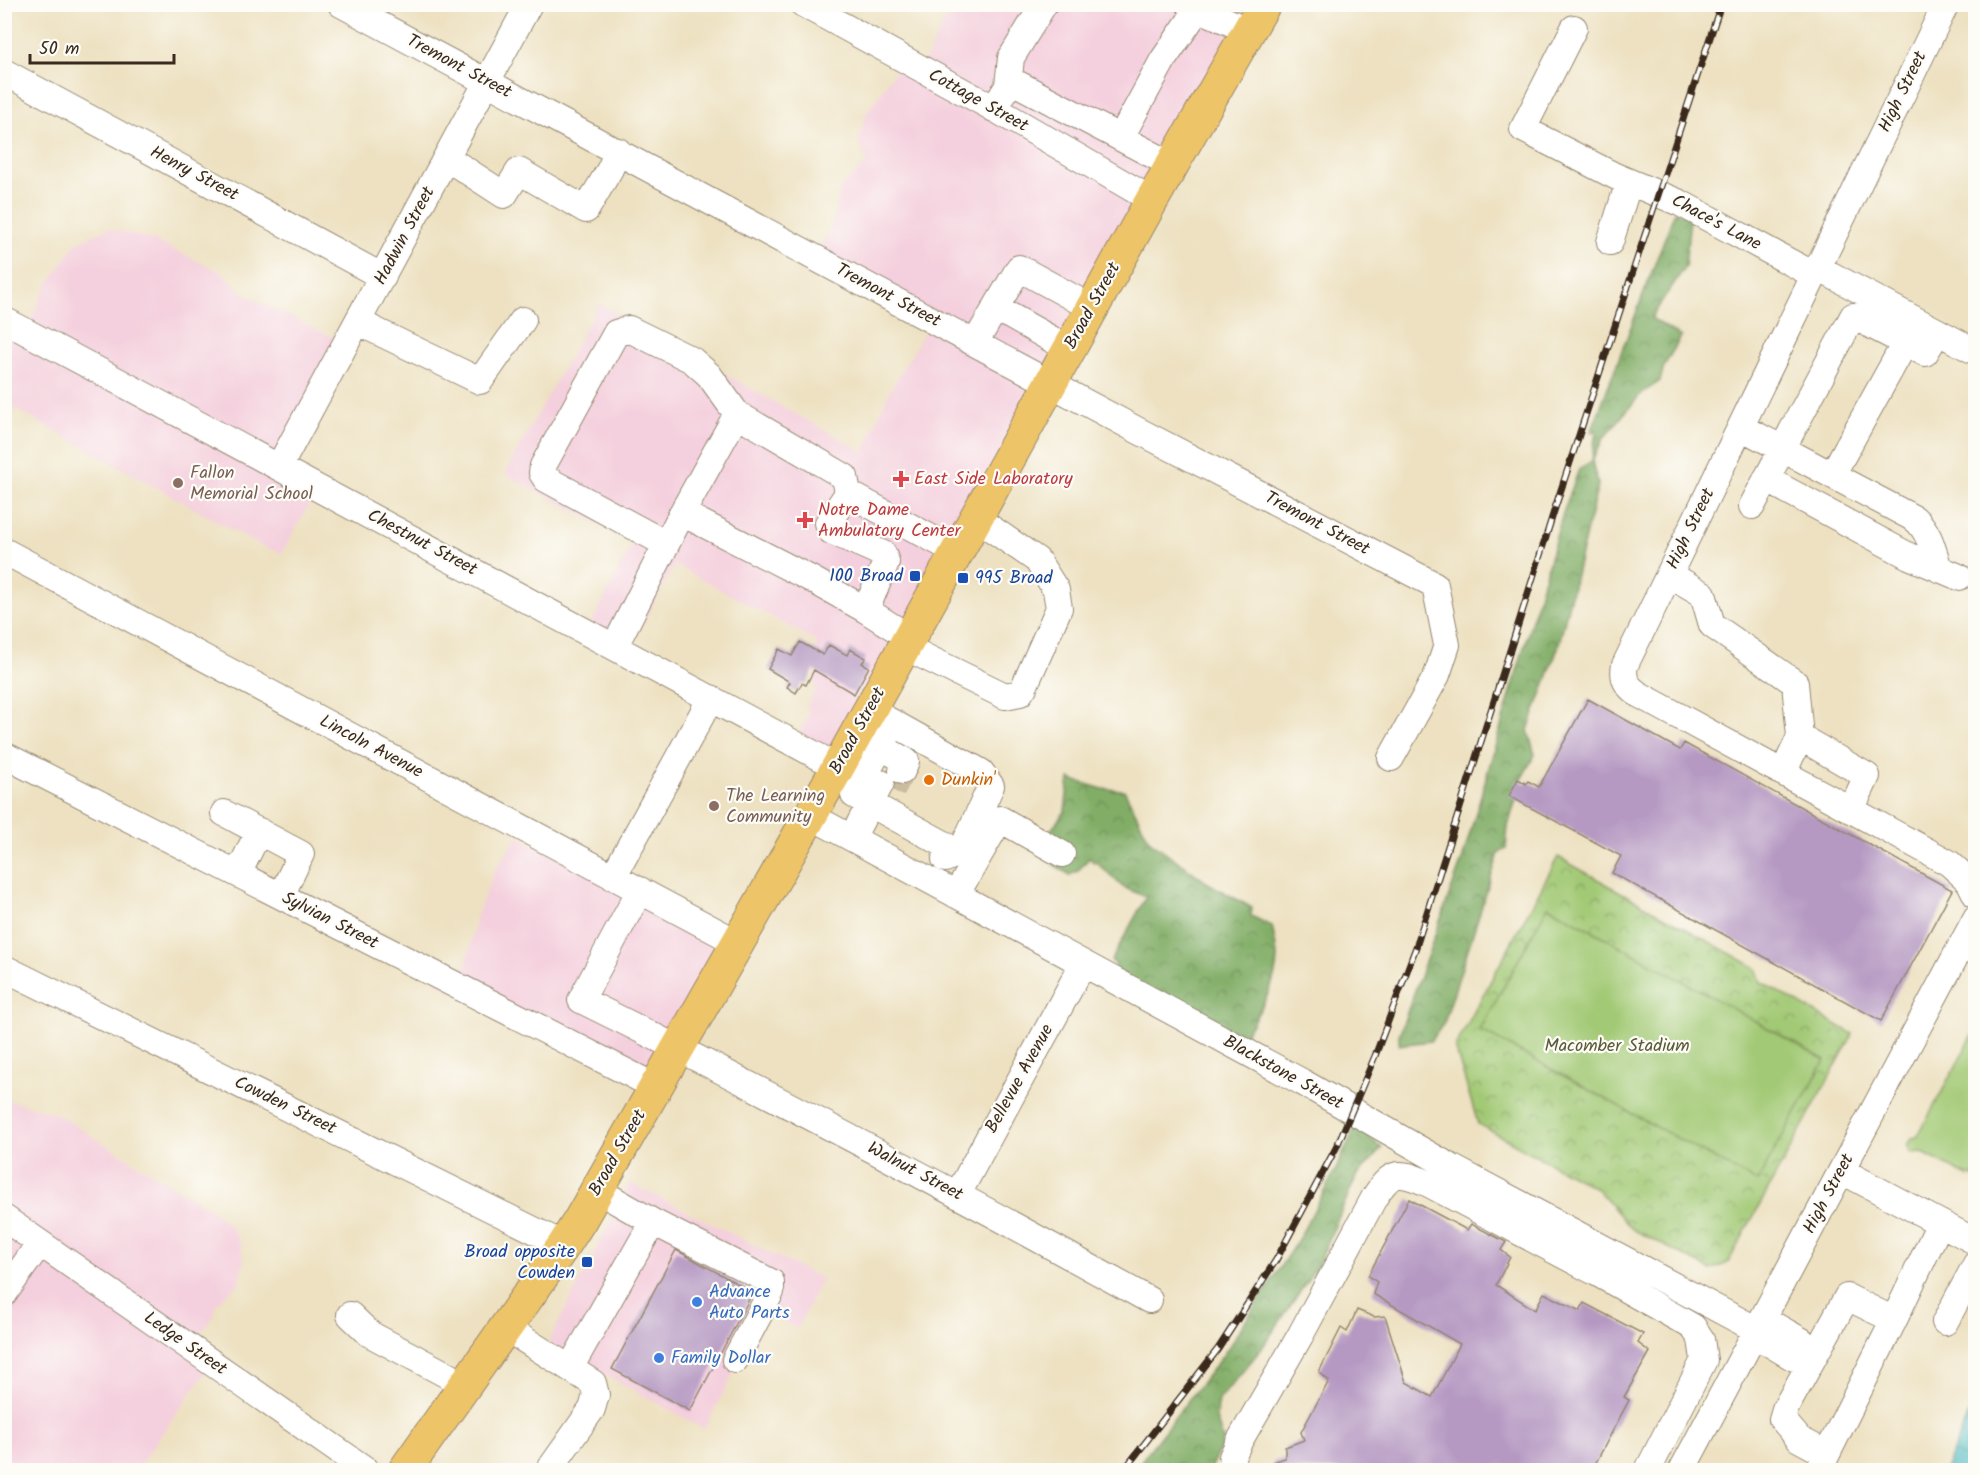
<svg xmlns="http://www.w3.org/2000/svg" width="1980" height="1475" viewBox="0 0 1980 1475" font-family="Kalam,sans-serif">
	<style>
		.built { fill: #f4cfdd }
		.forest { fill: url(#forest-crowns); stroke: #5e6c42; stroke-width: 1.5 }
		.park { fill: url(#park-crowns); stroke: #6e7a49; stroke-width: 1.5 }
		.garden { fill: #a2c974; stroke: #6e7a49; stroke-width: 1.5 }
		.water { fill: url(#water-ripples); stroke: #42716e; stroke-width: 1.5 }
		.building { fill: #b599c2 }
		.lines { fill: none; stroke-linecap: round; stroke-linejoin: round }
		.minor-tunnel { stroke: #c9bca0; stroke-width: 26; stroke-dasharray: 26 13; stroke-linecap: butt }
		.minor-casing { stroke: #948670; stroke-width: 28 }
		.major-casing { stroke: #948670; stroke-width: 35 }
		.minor { stroke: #fff; stroke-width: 26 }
		.major { stroke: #eec469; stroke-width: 33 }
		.rail-casing { stroke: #3b2a1e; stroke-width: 7 }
		.rail { stroke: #fdfcf7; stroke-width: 4.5; stroke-dasharray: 14; stroke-linecap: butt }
		.health-dot { fill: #e0444e; stroke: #fdfcf7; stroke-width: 2 }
		.education-dot { fill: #8d6e63; stroke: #fdfcf7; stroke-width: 2 }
		.transit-dot { fill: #1a4fb4; stroke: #fdfcf7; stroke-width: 2 }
		.food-dot { fill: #e8710a; stroke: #fdfcf7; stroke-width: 2 }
		.shop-dot { fill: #3f7fe0; stroke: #fdfcf7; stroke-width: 2 }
		.labels { text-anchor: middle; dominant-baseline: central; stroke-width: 4.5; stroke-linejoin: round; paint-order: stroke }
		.street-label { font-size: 18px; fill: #3b2a1e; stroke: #fdfcf7 }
		.education-label { font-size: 18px; fill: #785e54; stroke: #fdfcf7; text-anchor: start }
		.health-label { font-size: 18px; fill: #be3a42; stroke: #fdfcf7; text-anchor: start }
		.transit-label { font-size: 18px; fill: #164399; stroke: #fdfcf7; text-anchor: end }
		.food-label { font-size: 18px; fill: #c56008; stroke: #fdfcf7; text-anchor: start }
		.park-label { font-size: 18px; fill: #5a5a38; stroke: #fdfcf7 }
		.shop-label { font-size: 18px; fill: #366cbe; stroke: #fdfcf7; text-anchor: start }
	</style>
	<defs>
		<pattern id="forest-crowns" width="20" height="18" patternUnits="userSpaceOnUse" patternTransform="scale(1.5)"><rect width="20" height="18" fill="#81ad66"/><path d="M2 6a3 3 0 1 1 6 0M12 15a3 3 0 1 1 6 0" fill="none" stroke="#6b8d53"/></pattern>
		<pattern id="park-crowns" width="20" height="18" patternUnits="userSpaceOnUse" patternTransform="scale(1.5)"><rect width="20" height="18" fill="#a2c974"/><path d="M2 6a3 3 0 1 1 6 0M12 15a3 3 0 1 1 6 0" fill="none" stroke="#85a35f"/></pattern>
		<pattern id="water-ripples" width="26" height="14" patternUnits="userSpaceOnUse" patternTransform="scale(1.5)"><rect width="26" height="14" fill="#49b8be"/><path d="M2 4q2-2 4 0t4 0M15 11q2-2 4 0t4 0" fill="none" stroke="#3e969a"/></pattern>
	</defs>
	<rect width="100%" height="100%" fill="#fdfcf7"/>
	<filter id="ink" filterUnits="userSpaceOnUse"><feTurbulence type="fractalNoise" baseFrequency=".0167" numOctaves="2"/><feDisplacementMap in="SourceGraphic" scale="12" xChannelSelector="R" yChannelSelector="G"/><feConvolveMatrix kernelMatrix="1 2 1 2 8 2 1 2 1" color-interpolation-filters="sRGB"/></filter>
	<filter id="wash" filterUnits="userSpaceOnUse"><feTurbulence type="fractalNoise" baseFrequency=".008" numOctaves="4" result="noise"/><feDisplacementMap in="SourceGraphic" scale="24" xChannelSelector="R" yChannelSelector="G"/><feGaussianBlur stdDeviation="1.35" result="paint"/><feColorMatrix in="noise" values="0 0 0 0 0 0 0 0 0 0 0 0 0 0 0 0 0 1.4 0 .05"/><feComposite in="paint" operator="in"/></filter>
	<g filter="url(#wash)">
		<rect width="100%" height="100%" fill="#ede1c1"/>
		<!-- built -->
		<path class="built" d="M953,5H1245L834,769L793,746L809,714L807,705L815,690L816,641L675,565L625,656L585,636L633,542L506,475V471L598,305H601L864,452L887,396L927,328L811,265L831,226L841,187L867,163L859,140L865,115L896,70L916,78Z
			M109,228L153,240L221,272L247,296L343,342L278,467L314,496L282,553L261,546L5,403L4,323L26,331L42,294L76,243Z
			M518,836L730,952L653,1089L433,981L466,965L477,915L494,871Z
			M4,1099L57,1114L214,1212L233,1229L241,1245L244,1261L238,1284L216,1304L214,1315L187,1353L207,1371L136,1470H5Z
			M630,1183L822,1279L797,1329L766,1313L704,1429L548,1343Z"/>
		<!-- forest -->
		<path class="forest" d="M1675,211L1690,218L1685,267L1651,318L1681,337L1664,366L1660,381L1640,395L1603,439L1592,461L1598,485L1558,648L1528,730L1535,755L1513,793L1516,799L1508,826L1506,849L1499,853L1444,1023L1431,1041L1399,1045V1035L1463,857L1563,513L1579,469L1592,461L1596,430L1591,432Z
			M1069,779L1103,789L1124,790L1150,841L1208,883L1252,908L1251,916L1272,926C1274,936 1277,948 1277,958C1276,992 1251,1023 1235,1051L1111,985L1116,964L1111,961L1146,897L1123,887L1096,862H1094L1089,858L1078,871L1070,875L1053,864L1048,834L1065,811Z
			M1356,1126L1382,1148L1356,1177L1319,1263L1262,1348L1219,1400L1216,1418L1224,1442L1209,1470H1134L1224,1354L1299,1238L1336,1169Z"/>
		<!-- park -->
		<path class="park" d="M1558,857L1756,968L1761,982L1853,1034L1728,1263L1711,1270L1632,1229L1597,1189L1478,1124L1455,1047Z"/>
		<!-- garden -->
		<path class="garden" d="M1548,906L1825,1060L1757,1182L1480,1030Z
			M1975,1031V1178L1970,1175L1969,1177L1921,1152L1911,1153L1907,1145L1912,1138L1917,1137Z"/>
		<!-- water -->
		<path class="water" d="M1975,1401V1470H1945L1946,1467Z"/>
		<g id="blocks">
			<!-- building -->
			<path class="building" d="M800,642L823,655L829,645L847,655L850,649L866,658L862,663L869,667L854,694L814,670L806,685L802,683L796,693L787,687L790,682L768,669L779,649L792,656Z
				M1588,699L1680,750L1684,743L1952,890L1881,1021L1612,873L1621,856L1509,796L1518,779L1526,784L1528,781L1539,787Z
				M1409,1199L1467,1230L1471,1224L1506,1242L1501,1250L1510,1257L1496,1285L1535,1310L1544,1293L1580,1311L1584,1303L1643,1334L1638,1343L1650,1352L1624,1397L1629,1400L1592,1470H1274L1273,1462L1285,1458V1447L1304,1440L1301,1432L1329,1381L1319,1372L1341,1328L1347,1332L1357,1310L1374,1317L1385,1316L1406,1382L1432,1397L1460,1344L1373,1294L1377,1282L1368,1276Z
				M676,1250L753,1292L690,1411L612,1369Z"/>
		</g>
	</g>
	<g filter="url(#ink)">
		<use href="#blocks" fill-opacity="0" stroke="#948670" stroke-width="1.5"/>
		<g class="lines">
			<!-- minor-tunnel -->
			<path class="minor-tunnel" d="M892,790L902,771"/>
			<defs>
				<path id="minor" d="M341,4L1137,430L1435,585L1447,645L1437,675L1391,758
					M803,4L995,109L1152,200
					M1189,4L1249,31
					M1946,4L1625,665C1622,679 1627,686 1638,694L1949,863L1969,881L1976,895
					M1574,28L1523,129L1615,176L1680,203L1814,275
					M4,72L383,277
					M1008,86L1011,58L1044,4
					M994,109L1008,86L1018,84L1172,165
					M1121,137L1163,60L1198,9
					M447,158L504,195L519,171L586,210L610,169L618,151
					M1610,242L1629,182
					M1818,268L1976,352
					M996,308L1069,349
					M4,320L838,767
					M359,321L372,329L480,381L523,320
					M975,343L1019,268L1092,308
					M1741,427L1915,519C1930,532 1933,551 1939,569
					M279,467L529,4
					M1832,475L1905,343
					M1766,479L1909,556L1959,577
					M848,493L957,552
					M1752,506L1853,316L1925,353L1938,332
					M682,513L811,579L866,610
					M666,544L546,479L542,473L543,466L616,333L629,329L692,360L709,375L737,414
					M4,551L738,943
					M1669,574L1703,594L1712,625L1795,683L1800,737L1783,773
					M615,646L682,513L737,414L845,477L848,493L828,523L831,531L883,554L886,562L866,610L910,638
					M905,647L1005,696L1020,693L1024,687L1059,608L1056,590L1037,560L976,518
					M870,710L981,772L991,786L961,852L945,859
					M894,723L854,795L944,844
					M1800,737L1867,776L1851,810
					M881,747L906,761L902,771
					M4,755L656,1087
					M224,813L301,854L281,896
					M809,815L1302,1082L1449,1166L1757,1330
					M852,838L881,783
					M238,874L259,831
					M613,877L711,698
					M640,890L581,1000C774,1095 962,1196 1149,1300
					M956,895L1000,819L1062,854
					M4,968L564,1245
					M1842,1171L1976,1242
					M597,1190L653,1222L771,1282V1292L735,1360
					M958,1194L1083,964
					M4,1218L366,1470
					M4,1294L40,1243
					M350,1315L370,1334L466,1385
					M1894,1320L1940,1223
					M1945,1322L1976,1264
					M506,1328L593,1383L596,1395L592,1409L549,1470
					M1755,1335L1794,1358L1813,1357L1802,1341L1763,1319
					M570,1368L653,1222
					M1232,1470V1457L1240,1440L1300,1336L1374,1198C1391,1171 1398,1170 1427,1183L1595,1272L1679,1319L1693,1327L1701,1339L1704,1360L1648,1470
					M1682,1470L1976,918
					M1819,1470L1894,1320L1847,1297L1785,1409L1782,1419L1799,1439L1827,1454"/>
				<path id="major" d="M405,1470L564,1245L580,1220L838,767L1152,200L1264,4"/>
			</defs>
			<!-- minor casing -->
			<use href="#minor" class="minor-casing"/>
			<!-- major casing -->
			<use href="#major" class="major-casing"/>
			<!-- minor -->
			<use href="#minor" class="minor"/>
			<!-- major -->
			<use href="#major" class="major"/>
			<defs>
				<path id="rail" d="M1124,1470L1218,1349L1276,1260L1337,1146L1375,1056L1416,947L1555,508L1721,4"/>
			</defs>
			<!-- rail casing -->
			<use href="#rail" class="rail-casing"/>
			<!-- rail -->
			<use href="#rail" class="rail"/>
		</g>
	</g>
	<!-- markers -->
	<g class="health-dot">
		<path d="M898 470h6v6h6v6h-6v6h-6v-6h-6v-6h6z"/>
		<path d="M802 511h6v6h6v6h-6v6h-6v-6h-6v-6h6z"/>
	</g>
	<g class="education-dot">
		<circle cx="178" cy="483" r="6"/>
		<circle cx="714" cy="806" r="6"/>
	</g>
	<g class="transit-dot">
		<rect x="909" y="570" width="12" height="12" rx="3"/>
		<rect x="957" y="572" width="12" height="12" rx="3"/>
		<rect x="581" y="1256" width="12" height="12" rx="3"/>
	</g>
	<circle class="food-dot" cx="929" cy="780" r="6"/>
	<g class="shop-dot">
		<circle cx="697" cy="1302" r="6"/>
		<circle cx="659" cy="1358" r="6"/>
	</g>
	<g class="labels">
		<!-- street labels -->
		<g class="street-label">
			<text transform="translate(459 67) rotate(28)">Tremont Street</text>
			<text transform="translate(1903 92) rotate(-64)">High Street</text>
			<text transform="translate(978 101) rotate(29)">Cottage Street</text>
			<text transform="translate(194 174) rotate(28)">Henry Street</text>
			<text transform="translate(1716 223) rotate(28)">Chace's Lane</text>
			<text transform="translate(405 236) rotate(-62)">Hadwin Street</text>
			<text transform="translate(888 296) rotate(28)">Tremont Street</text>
			<text transform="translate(1093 306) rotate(-61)">Broad Street</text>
			<text transform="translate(1317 524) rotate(28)">Tremont Street</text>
			<text transform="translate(1691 529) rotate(-64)">High Street</text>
			<text transform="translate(422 543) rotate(28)">Chestnut Street</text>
			<text transform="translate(858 731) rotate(-61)">Broad Street</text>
			<text transform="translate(371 747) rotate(28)">Lincoln Avenue</text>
			<text transform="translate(330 921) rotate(27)">Sylvian Street</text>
			<text transform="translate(1283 1073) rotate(29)">Blackstone Street</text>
			<text transform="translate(1020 1079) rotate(-61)">Bellevue Avenue</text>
			<text transform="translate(285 1106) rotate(26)">Cowden Street</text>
			<text transform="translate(618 1153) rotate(-60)">Broad Street</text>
			<text transform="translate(915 1172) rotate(28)">Walnut Street</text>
			<text transform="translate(1829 1194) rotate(-62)">High Street</text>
			<text transform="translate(185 1344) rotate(35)">Ledge Street</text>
		</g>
		<!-- education labels -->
		<g class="education-label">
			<text x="190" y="473">Fallon<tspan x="190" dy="21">Memorial School</tspan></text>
			<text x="726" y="796">The Learning<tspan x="726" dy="21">Community</tspan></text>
		</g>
		<!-- health labels -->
		<g class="health-label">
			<text x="914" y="479">East Side Laboratory</text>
			<text x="818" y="510">Notre Dame<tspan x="818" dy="21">Ambulatory Center</tspan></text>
		</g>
		<!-- transit labels -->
		<g class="transit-label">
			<text x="903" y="576">100 Broad</text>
			<text x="975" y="578" text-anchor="start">995 Broad</text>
			<text x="575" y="1252">Broad opposite<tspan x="575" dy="21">Cowden</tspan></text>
		</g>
		<!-- food labels -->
		<g class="food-label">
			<text x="941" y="780">Dunkin'</text>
		</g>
		<!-- park labels -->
		<g class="park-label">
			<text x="1617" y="1046">Macomber Stadium</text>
		</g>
		<!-- shop labels -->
		<g class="shop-label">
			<text x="709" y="1292">Advance<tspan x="709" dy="21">Auto Parts</tspan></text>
			<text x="671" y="1358">Family Dollar</text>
		</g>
	</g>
	<!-- margin -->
	<rect width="1980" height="1475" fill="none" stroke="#fdfcf7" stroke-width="24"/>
	<!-- scale -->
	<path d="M30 54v9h144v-9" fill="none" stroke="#3b2a1e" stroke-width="3"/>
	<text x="39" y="54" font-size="18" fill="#3b2a1e" stroke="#fdfcf7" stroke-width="4.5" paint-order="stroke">50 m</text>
</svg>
